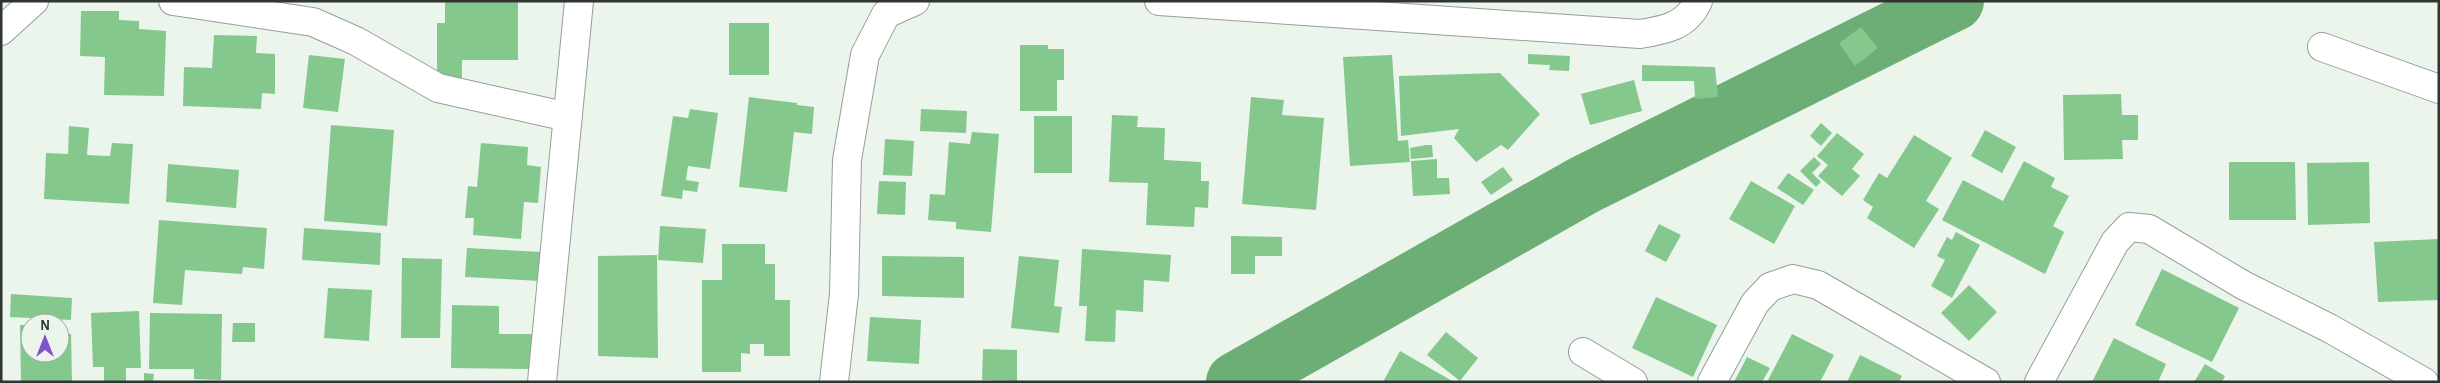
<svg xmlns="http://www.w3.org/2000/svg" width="2440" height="383" viewBox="0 0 2440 383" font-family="'Alegreya Sans',sans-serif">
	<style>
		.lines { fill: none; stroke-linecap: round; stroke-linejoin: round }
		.river { stroke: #6cae75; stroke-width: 60 }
		.building { fill: #84c88d }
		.minor-casing { stroke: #969f97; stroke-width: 30 }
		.minor { stroke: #fff; stroke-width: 28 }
	</style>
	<rect width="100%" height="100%" fill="#ebf5ec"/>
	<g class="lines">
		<!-- river -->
		<path class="river" d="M1236,382L1584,185L1954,1"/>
	</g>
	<!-- building -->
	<path class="building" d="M445,1H518V60H462V78H437V23H445Z
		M81,11H119V20L139,21V29L166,31L164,96L104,95L105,57L80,56Z
		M729,23H769V75H729Z
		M1861,27L1878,48L1855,66L1839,43Z
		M214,35L257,36L256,53L275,54V94L262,93L261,109L183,106L184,67L212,68Z
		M1020,45H1048V49H1064V80H1057V111H1020Z
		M1528,54L1570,56L1569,71L1549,70L1550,65L1528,64Z
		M309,55L345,59L338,112L303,108Z
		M1392,55L1398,141L1408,140L1410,162L1350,166L1343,57Z
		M1642,65L1715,67L1718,97L1695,99L1694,81H1642Z
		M1500,73L1540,114L1508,150L1501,145L1476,162L1454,138L1459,129L1401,136L1399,76Z
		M1634,80L1642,111L1590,125L1581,94Z
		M2121,94L2122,115H2138V140H2122L2123,159L2064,160L2063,95Z
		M749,97L797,103V105L814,107L812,134L794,132L787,192L739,187Z
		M1251,97L1284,100L1282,115L1324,118L1316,210L1242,204Z
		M690,109L718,113L710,169L688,166L686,180L699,182L697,192L683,190L682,199L661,196L673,116L688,118Z
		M921,109L967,111L966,133L920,131Z
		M1112,115L1138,116L1137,127L1165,128L1164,160L1201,162V181H1209L1208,208L1195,207L1194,227L1146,225L1148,183L1109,182Z
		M1034,116H1072V173H1034Z
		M1821,123L1832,133L1821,146L1810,136Z
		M331,125L394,130L387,226L324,221Z
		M69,126L89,128L87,155L110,156L112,143L133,144L129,204L44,199L46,153L68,154Z
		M1985,130L2016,147L2002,173L1971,156Z
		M972,132L999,134L991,232L956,229V222L928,220L930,194L945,195L949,142L970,144Z
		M1837,133L1864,154L1852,169L1860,176L1842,196L1818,176L1828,165L1817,156Z
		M1914,135L1952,158L1926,201L1939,209L1914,248L1867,218L1873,207L1863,200L1879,173L1887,178Z
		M885,139L914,141L912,176L883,175Z
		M481,143L528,147L527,165L541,167L538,203L524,202L521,239L473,235L474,218H465L468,186L477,187Z
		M1426,145H1432L1433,157L1411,159L1410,148Z
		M1814,157L1821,164L1812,173L1821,182L1816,187L1800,171Z
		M1437,159V178H1449L1450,194L1413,196L1411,161Z
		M2024,161L2055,178L2051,187L2069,196L2053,226L2064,232L2045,274L1942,220L1963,180L2003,201Z
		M2229,162H2295L2296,220H2229Z
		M2369,162L2370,223L2308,225L2307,163Z
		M168,164L239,170L236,208L166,202Z
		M1503,167L1513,180L1491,195L1481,182Z
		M1788,173L1814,190L1803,205L1777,188Z
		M879,181L906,182L905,215L877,214Z
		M1751,181L1795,206L1774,244L1729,219Z
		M159,220L267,228L264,269L243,267L242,274L185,270L182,305L153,303Z
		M1659,224L1681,235L1666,262L1645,251Z
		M660,226L706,229L703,263L658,260Z
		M304,228L381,233L380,265L302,260Z
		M1956,232L1980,245L1952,298L1931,286L1945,260L1937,256L1947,237L1952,240Z
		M1231,236L1282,237V256H1255V274H1231Z
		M2439,239V300L2378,302L2374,242Z
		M722,244H765V264H775V300H790V356H764V344H750V354L741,353V372H702V280H722Z
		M467,248L543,252L541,281L465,277Z
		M1082,249L1171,255L1169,282L1144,280L1143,312L1116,310L1115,342L1085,341L1087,306H1079Z
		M657,255L658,358L598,356V256Z
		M882,256L964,257V298L882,296Z
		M1019,256L1059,260L1054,306L1062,307L1059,333L1011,328Z
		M402,258L442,259L440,338H401Z
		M2162,269L2239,308L2212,362L2135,325Z
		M1969,285L1997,312L1969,341L1941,313Z
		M328,288L372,290L369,341L324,338Z
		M11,294L72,298L71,320L10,317Z
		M1656,297L1717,325L1693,377L1632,348Z
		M452,305L499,306V334H533V369L451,368Z
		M139,311L141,368H126V382H104V367H93L91,313Z
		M150,313L222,314L221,380L194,379V369H149Z
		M870,317L921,320L919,364L867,361Z
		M233,323H255V342H232Z
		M20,325H30V353H60V334H71L72,382H21Z
		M1446,332L1478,358L1460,381L1427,355Z
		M1792,334L1834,355L1820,382H1767Z
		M2114,338L2166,364L2158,382H2092Z
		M983,349L1017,350V381L982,380Z
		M1400,351L1454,382H1383Z
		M1860,355L1902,376L1899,382H1847Z
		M1747,357L1770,368L1762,382H1734Z
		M2205,364L2225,376L2222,382H2194Z
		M144,373L154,374L153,382H144Z"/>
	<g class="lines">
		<defs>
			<path id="minor" d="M173,1L313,22L356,41L438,88L568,117
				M1159,1L1640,34C1665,30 1687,26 1698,1
				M1,31L34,1
				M2322,47L2439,89
				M1583,352L1633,382
				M542,382L579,1
				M834,382L844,294L847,160L865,55L886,14L915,1
				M1712,382L1755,303L1770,287L1793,279L1818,285L1986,382
				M2039,382L2115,242L2129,227L2149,229L2243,285L2329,328L2424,382"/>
		</defs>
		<!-- minor casing -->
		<use href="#minor" class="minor-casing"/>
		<!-- minor -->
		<use href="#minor" class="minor"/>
	</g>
	<!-- border -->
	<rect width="2440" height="383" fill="none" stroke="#313531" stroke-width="5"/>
	<!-- north arrow -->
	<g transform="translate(45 338)"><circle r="24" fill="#ebf5ec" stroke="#a1a8a1"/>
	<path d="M0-4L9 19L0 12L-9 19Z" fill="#8153cc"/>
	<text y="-8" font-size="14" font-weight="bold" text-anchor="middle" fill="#313531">N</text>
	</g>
</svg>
